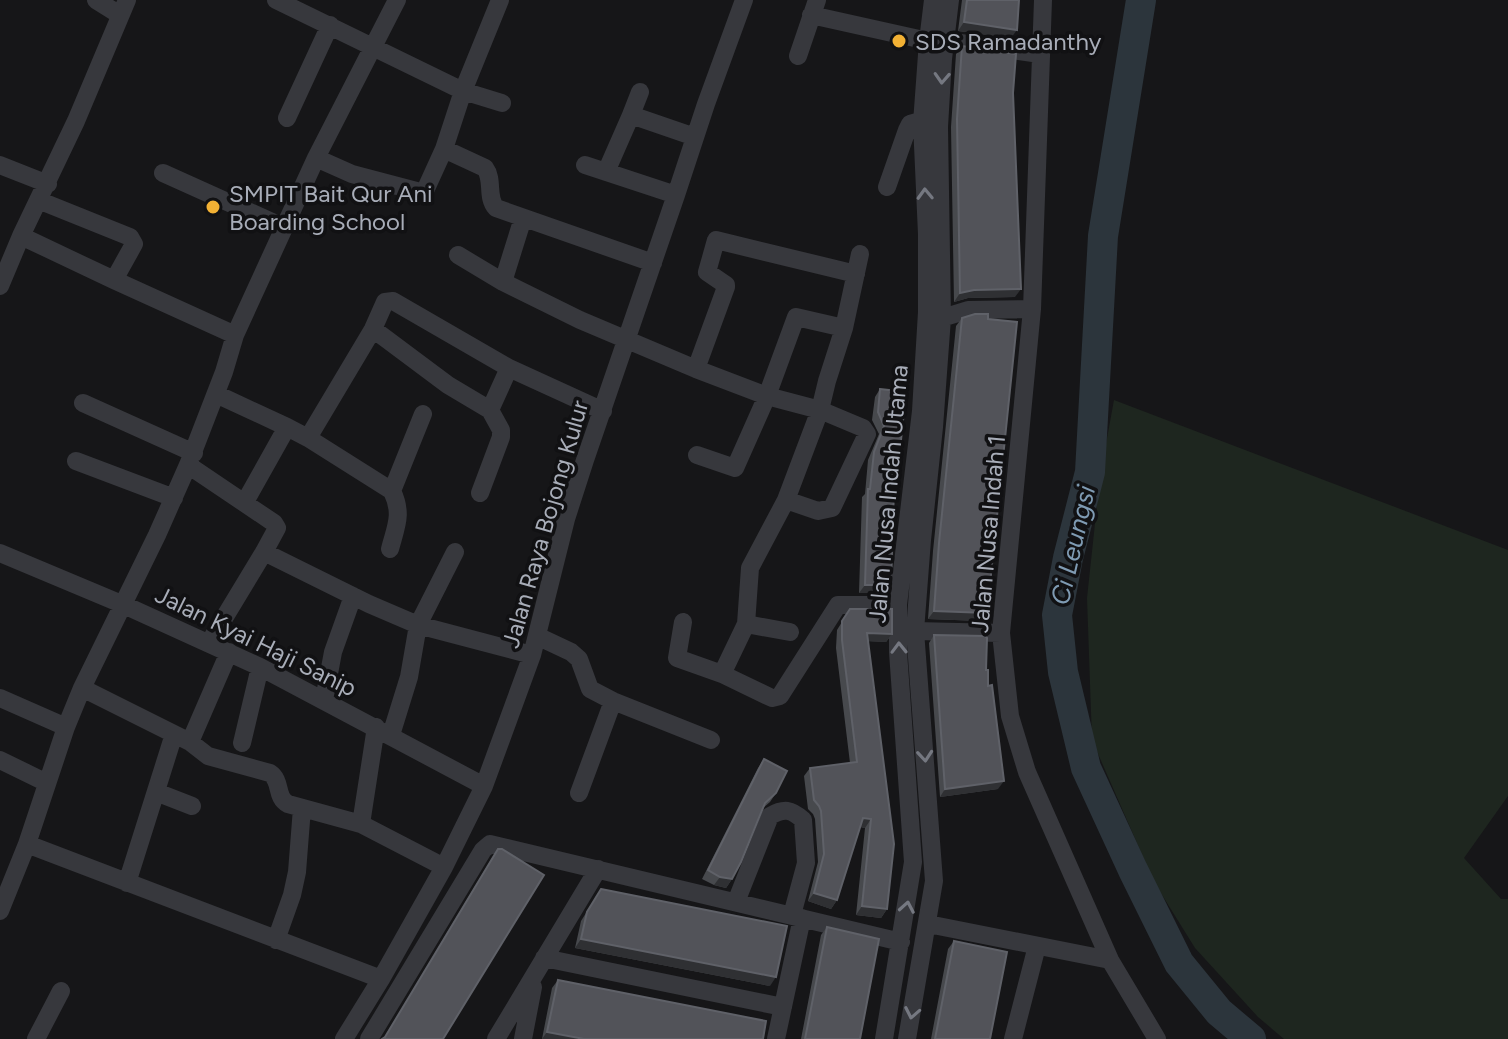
<svg xmlns="http://www.w3.org/2000/svg" width="1508" height="1039" viewBox="0 0 1508 1039" font-family="Figtree,sans-serif">
	<style>
		.green { fill: #1e261f }
		.lines { fill: none; stroke-linecap: round; stroke-linejoin: round }
		.river { stroke: #2c353c; stroke-width: 30 }
		.minor { stroke: #37383d; stroke-width: 18 }
		.wall { fill: #47494d }
		.shaded-wall { fill: #2f3033 }
		.building { fill: #525359; stroke: #5f6168; stroke-width: 2 }
		.oneway { stroke: #757881 }
		.poi-dot { fill: #f2b134; stroke: #111113; stroke-width: 3 }
		.labels { text-anchor: middle; dominant-baseline: central; stroke-width: 7; stroke-linejoin: round; paint-order: stroke }
		.poi-label { font-size: 24px; fill: #a8adb8; stroke: #111113; text-anchor: start }
		.street-label { font-size: 24px; fill: #a8adb8; stroke: #111113 }
		.water-label { font-size: 26px; font-style: italic; fill: #7f9bb3; stroke: #111113 }
	</style>
	<rect width="100%" height="100%" fill="#161618"/>
	<!-- green -->
	<path class="green" d="M1114,400L1508,550V796L1464,858L1501,899H1508V1039H1284L1258,1017L1195,948L1154,882L1092,740L1087,598L1100,477Z"/>
	<g class="lines">
		<!-- river -->
		<path class="river" d="M1141,0L1103,236L1090,472L1068,558L1057,615L1063,672L1086,768L1133,870L1179,963L1219,1012L1251,1039"/>
		<!-- minor -->
		<path class="minor" d="M96,0L120,15
			M276,0L463,91L502,103
			M1043,0L1032,309L1001,633L1010,716L1027,772L1110,960L1157,1039
			M811,15L928,41
			M946,41L1040,54
			M798,56L817,0
			M640,92L631,115L695,137
			M287,118L330,25
			M444,149L485,168C494,180 486,197 496,208L653,263
			M316,158L352,174L424,193L444,149L463,91L500,0
			M0,165L48,184
			M585,165L676,195
			M606,172L631,115
			M163,173L283,227
			M887,187L907,130L910,124L917,122L922,123
			M38,200L130,237L134,244L114,280
			M21,236L114,280L235,335
			M860,254L844,328L827,381L820,410L786,500L750,568L746,624L722,674L772,698L780,696L838,605H898
			M458,255L503,282L580,320L696,369L767,396L820,410L863,428L867,434L832,508L818,511L786,500
			M503,282L523,218
			M0,286L21,236L76,121L127,0
			M942,318L968,310L1032,309
			M373,329L448,385L490,410L501,430V437L480,493
			M509,368L603,411
			M696,369L726,287V285L707,272L716,240L856,274
			M216,394L287,427L245,502
			M83,403L194,453
			M287,427L308,438L392,491L423,414
			M308,438L373,329L385,302L393,301L509,368L490,410
			M697,455L735,468L767,396L796,317L844,328
			M76,461L174,498
			M188,465L274,523L277,528L264,552L209,643
			M390,549C396,526 403,514 392,491
			M264,552L369,604L418,625L532,655
			M0,553L124,605L260,667L484,786
			M683,622L677,658L722,674
			M746,624L790,632
			M915,631L1001,633
			M537,636L571,652L579,659L590,689L613,701L711,740
			M82,688L190,742L208,756L270,773C282,781 275,797 288,804L361,824L376,727
			M0,698L66,727
			M324,700L333,652L353,596
			M391,735L409,677L418,625L455,552
			M190,742L229,652
			M242,743L260,667
			M0,760L47,783
			M156,792L192,806
			M579,793L613,701
			M361,824L444,867
			M127,883L174,734
			M736,902L770,816C784,808 791,809 803,820L806,863L792,915
			M0,911L27,844
			M928,924L1110,960
			M276,940L292,895L297,872L302,808
			M544,958L783,1007
			M381,979L27,844L66,727L82,688L157,535L188,465L224,372L235,335L316,158L397,0
			M36,1039L61,991
			M344,1039L381,979L444,867L484,786L532,655L566,519L585,460L676,195L706,104L744,0
			M369,1039L483,850L490,844L901,942
			M496,1039L598,869
			M523,1039L533,987
			M776,1039L802,918
			M884,1039L913,862L898,652V605L921,411L927,312V234L922,123L928,41L933,0
			M907,1039L934,881L915,631L922,540L934,427L942,318L939,127L943,59L950,0
			M1013,1039L1037,946"/>
	</g>
	<!-- wall -->
	<path class="wall" d="M962,0H1019L1011,38L958,31Z
		M962,46L1013,93L1015,297L968,298L954,302L951,127L956,54Z
		M962,318L981,621L928,619L933,551L956,326Z
		M880,389L896,488L894,491L885,593H859L862,497L865,494L868,460L879,434L872,420L875,397Z
		M850,609L892,634L886,642L868,641L887,909L881,918L856,915L865,828L860,827L837,900L831,909L808,901L818,862L815,819L813,814L808,809L804,776L810,768L850,763L836,648L837,630Z
		M934,635L986,670L998,789L940,797L929,643Z
		M764,759L776,793L770,802L763,808L732,879L726,888L714,885L702,879L758,768Z
		M498,849L443,1039L384,1038L492,858Z
		M601,889L770,986L575,948L581,921Z
		M827,927L860,1039H801L821,935Z
		M954,941L990,1039H931L948,949Z
		M558,980L763,1039H542L552,988Z"/>
	<!-- shaded-wall -->
	<path class="shaded-wall" d="M964,22L1017,30L1011,38L958,31Z
		M1021,289L1015,297L968,298L954,302L960,293L974,290Z
		M865,585H891L885,593H859Z
		M934,611L987,613L981,621L928,619Z
		M867,633L892,634L886,642L861,641Z
		M1004,781L998,789L940,797L945,789Z
		M863,818L871,819L865,828L857,826Z
		M720,877L732,879L726,888L714,885Z
		M814,893L837,900L831,909L808,901Z
		M862,906L887,909L881,918L856,915Z
		M581,939L776,977L770,986L575,948Z
		M547,1032L584,1039H542Z"/>
	<!-- building -->
	<path class="building" d="M967,0H1019L1017,30L964,22Z
		M962,46L1016,54L1013,93L1021,289L974,290L960,293L957,119Z
		M975,314H988V319L1017,322L987,613L934,611L939,543L962,318Z
		M880,389L906,392L896,488H894L891,585H865L868,489H870L874,452L884,426L878,412Z
		M850,609H892V634L867,633L894,844L887,909L862,906L871,819L863,818L837,900L814,893L824,854L821,811L819,806L814,800L810,768L857,762L842,640V621Z
		M934,635L985,636L987,638L986,670H988V686L992,685L1004,781L945,789Z
		M764,759L787,771L776,793L765,803L741,862L732,879L720,877L708,870Z
		M498,849H502L544,875L443,1039H382L385,1037Z
		M601,889L787,926L776,977L581,939L587,912Z
		M827,927L879,939L860,1039H805Z
		M954,941L1007,952L990,1039H935Z
		M558,980L766,1021L763,1039H584L547,1032Z"/>
	<!-- one-way arrows -->
	<defs><path id="oneway-chevron" d="M-2-3.5L2.5 0L-2 3.5" fill="none" stroke-width="1.6" stroke-linecap="round" stroke-linejoin="round" transform="scale(2)"/></defs>
	<g class="oneway">
		<use href="#oneway-chevron" transform="translate(942 78) rotate(93)"/>
		<use href="#oneway-chevron" transform="translate(925 194) rotate(-92)"/>
		<use href="#oneway-chevron" transform="translate(899 648) rotate(-91)"/>
		<use href="#oneway-chevron" transform="translate(925 756) rotate(85)"/>
		<use href="#oneway-chevron" transform="translate(907 907) rotate(-80)"/>
		<use href="#oneway-chevron" transform="translate(912 1013) rotate(101)"/>
	</g>
	<!-- markers -->
	<g class="poi-dot">
		<circle cx="899" cy="41" r="8"/>
		<circle cx="213" cy="207" r="8"/>
	</g>
	<g class="labels">
		<!-- poi labels -->
		<g class="poi-label">
			<text x="915" y="41">SDS Ramadanthy</text>
			<text x="229" y="193">SMPIT Bait Qur Ani<tspan x="229" dy="28">Boarding School</tspan></text>
		</g>
		<!-- street labels -->
		<g class="street-label">
			<text transform="translate(888 494) rotate(-85)">Jalan Nusa Indah Utama</text>
			<text transform="translate(545 524) rotate(-74)">Jalan Raya Bojong Kulur</text>
			<text transform="translate(988 534) rotate(-85)">Jalan Nusa Indah 1</text>
			<text transform="translate(256 641) rotate(26)">Jalan Kyai Haji Sanip</text>
		</g>
		<!-- water labels -->
		<g class="water-label">
			<text transform="translate(1073 545) rotate(-77)">Ci Leungsi</text>
		</g>
	</g>
</svg>
